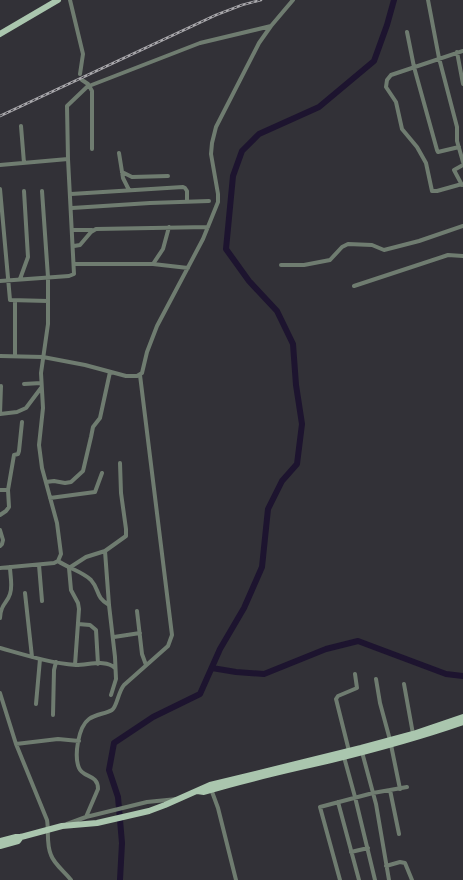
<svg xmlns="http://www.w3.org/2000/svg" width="463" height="880" viewBox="0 0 463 880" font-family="'PT Sans',sans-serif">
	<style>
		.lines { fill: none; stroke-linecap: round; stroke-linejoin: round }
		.river { stroke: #1d142f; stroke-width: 6 }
		.street { stroke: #6f7c70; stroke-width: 4 }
		.primary { stroke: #aac6ae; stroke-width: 6 }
		.rail-casing { stroke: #a8a7ab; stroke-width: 2.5 }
		.rail { stroke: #323137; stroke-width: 1; stroke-dasharray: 3; stroke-linecap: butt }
	</style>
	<rect width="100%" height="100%" fill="#323137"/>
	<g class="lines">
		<!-- river -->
		<path class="river" d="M212,668L236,672L264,674L326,649L358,641L446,674L463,676
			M120,880L122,843L118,797L109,770L114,743L153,717L200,694L220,649L244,608L262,567L268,509L282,481L297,464L302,424L296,385L293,344L277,311L249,281L226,249L233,176L242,151L259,134L319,107L374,61L387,25L394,0"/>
		<!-- street -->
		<path class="street" d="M70,0L83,54L80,74
			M428,0L439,58L457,127V141L463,162
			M407,32L414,67L437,150L438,152L459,147
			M457,52L463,84
			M82,80L88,84L92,91V149
			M89,86L200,43L271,26
			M21,126L24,163
			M119,153L123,178L129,190
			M0,165L68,159L67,106L89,85
			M122,172L132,177L168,176
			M462,184L437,191H432L426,163L417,147L402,129L396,102L386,87L387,80L391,75L463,51
			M462,185L454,170L463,165
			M0,189L10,300L48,301
			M71,194L183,187L185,188L187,191V201
			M72,208L150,203L209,201
			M73,230H92
			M74,246L80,245L91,232L96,229L208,227
			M74,264H153L188,268
			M153,264L163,249L169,227
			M281,265H304L330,260L342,247L348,244L372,245L384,250L419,241L463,226
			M20,279L28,257L24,191
			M0,281L69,276L74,274L68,159
			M354,286L448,255L463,256
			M0,356L43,357L85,365L126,376H137L142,373L147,352L157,326L203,239L218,202V194L211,154L212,143L216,127L259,43L271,26L293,0
			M15,356V301
			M24,384L41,383
			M0,414L17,412L26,408L41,388
			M0,414L1,386
			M46,482L54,481L65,483L71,482L83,471L91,437L93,427L100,418L110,372
			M0,490H8
			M50,498L95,492L102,473
			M0,515L6,511L9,507L8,490L14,455L18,454L19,451L22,422
			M0,530L3,540L2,544L0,546
			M105,551L109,605L115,657L116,679L111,695
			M58,561C68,568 83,572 91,580C100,590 95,597 109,605
			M39,565L42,601
			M0,568L54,563L58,561L61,554L57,523L42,468L39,445L43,408L41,373L48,324V277L42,191
			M25,593L32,657
			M137,611L142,654L146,665
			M0,618C1,603 7,604 10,594C13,586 10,575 10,567
			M78,624L90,625L96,630L98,664
			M114,637L140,633
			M0,648C25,655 50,663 76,665C89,665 106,659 115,668
			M75,665L79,609L78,603L71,590L69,568L86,557L105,551L126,536V529L121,493L120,463
			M376,679L380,703L390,740L400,789
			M404,684L413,734
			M0,693L16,744L47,820C49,831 46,844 51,855C54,864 65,872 71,880
			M36,704L40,659
			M53,715L54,670L56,662
			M16,744L58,739L79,741
			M349,751L336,699L338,696L357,688L355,674
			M362,752L376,804L389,880
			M344,757L355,797L375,880
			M211,789L218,808L236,880
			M390,790L399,834
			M338,802L359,880
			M86,817L98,789C98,774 83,778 79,768C74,756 78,727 89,719C96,714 105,714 112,710C117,707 118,692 124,685L168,646L172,635L140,375
			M67,824L86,817L147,802L177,799
			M351,852L368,848
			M386,866L400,862L405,863L412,880
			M340,880L320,807L373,793L407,787"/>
		<!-- primary -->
		<path class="primary" d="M0,34L58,0
			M197,791L204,792C246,779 289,770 331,760C376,749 420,737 463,722
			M0,841L16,837H21L62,826L97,823L149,811L165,805L210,785L361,748L413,734L463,717
			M0,846L18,841L21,837"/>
		<defs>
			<path id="rail" d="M0,116L216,15L242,5L261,0"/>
		</defs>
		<!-- rail casing -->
		<use href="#rail" class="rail-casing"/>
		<!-- rail -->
		<use href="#rail" class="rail"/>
	</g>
</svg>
